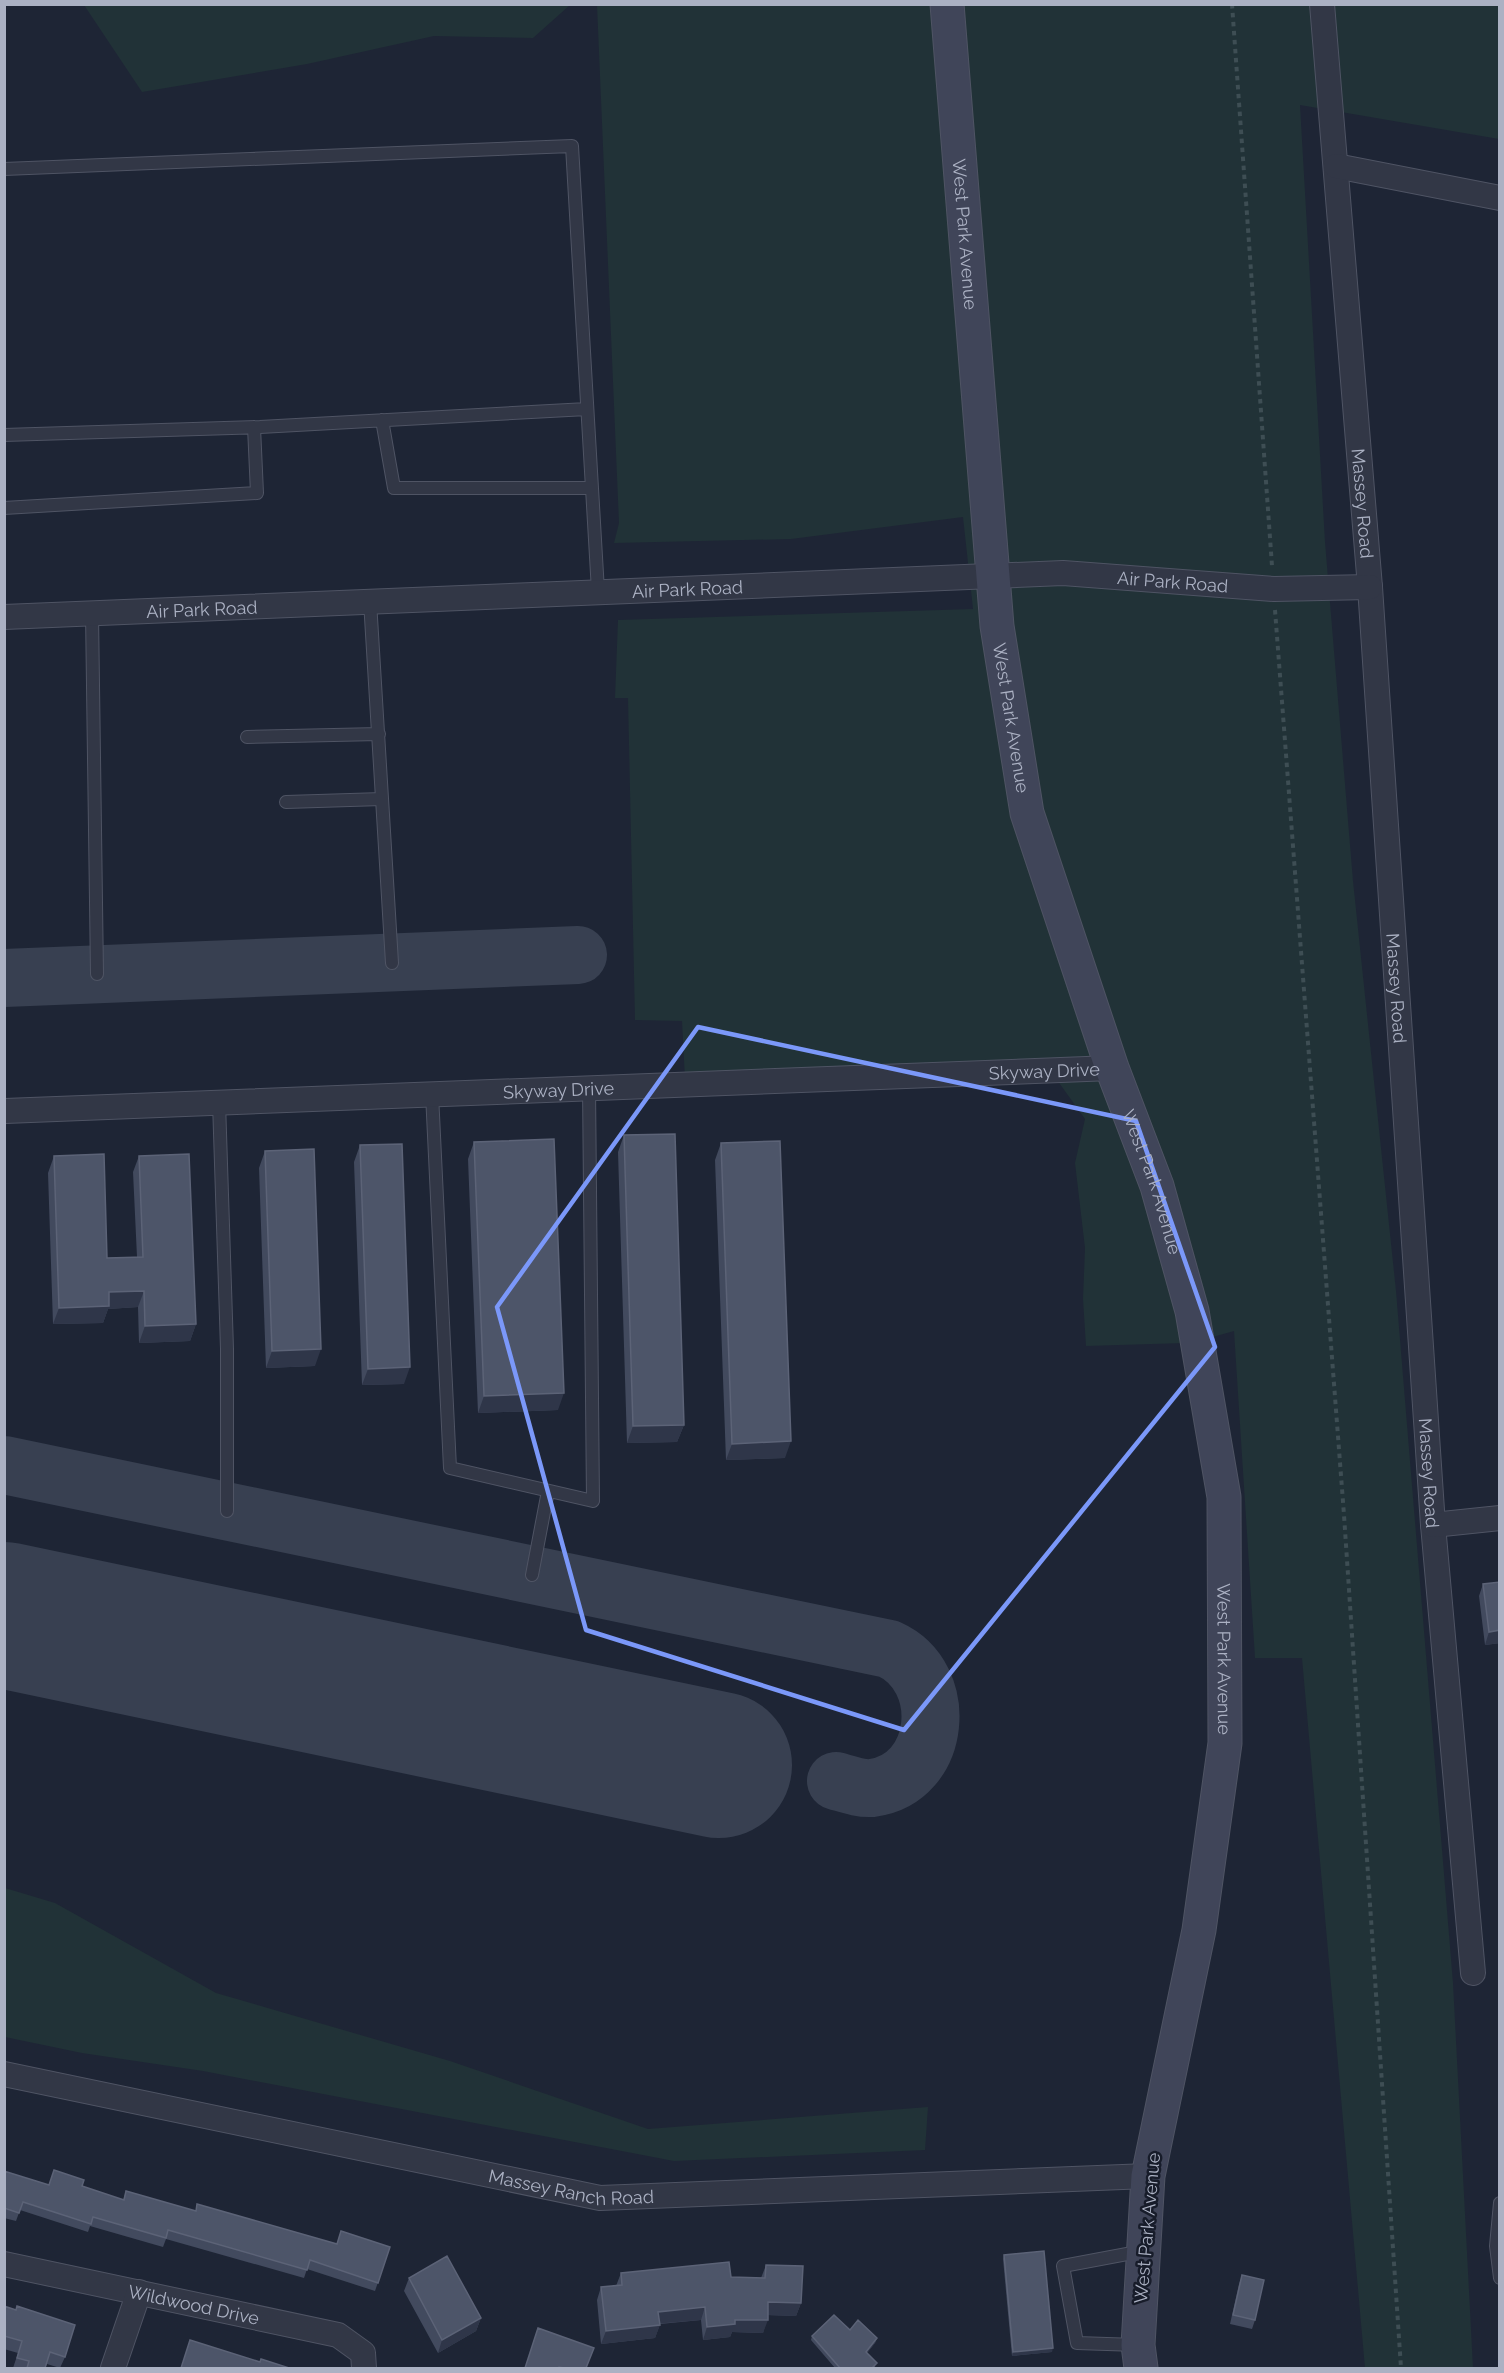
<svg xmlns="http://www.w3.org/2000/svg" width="1504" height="2373" viewBox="0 0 1504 2373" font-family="Raleway,sans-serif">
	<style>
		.green { fill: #213237 }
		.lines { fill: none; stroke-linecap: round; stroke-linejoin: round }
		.taxiway { stroke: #384051; stroke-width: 58 }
		.runway { stroke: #384051; stroke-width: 146 }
		.lane-casing { stroke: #4f5464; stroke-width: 14 }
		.street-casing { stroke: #4f5464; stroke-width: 26 }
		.secondary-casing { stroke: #4f5464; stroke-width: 35 }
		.path { stroke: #3e4e54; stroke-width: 4; stroke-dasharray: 4.5 4.5; stroke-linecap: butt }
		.lane { stroke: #323746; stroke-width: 12 }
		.street { stroke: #323746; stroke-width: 24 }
		.secondary { stroke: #404559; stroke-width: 33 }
		.wall { fill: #424a5e }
		.shaded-wall { fill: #2f3649 }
		.building { fill: #4d5569; stroke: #5c6377; stroke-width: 1.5 }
		.marked { fill: none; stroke: #7b98f9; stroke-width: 4.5; stroke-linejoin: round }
		.labels { text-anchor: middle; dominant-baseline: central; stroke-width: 5; stroke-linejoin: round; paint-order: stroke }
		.street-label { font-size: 18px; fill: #abb1c3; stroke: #171c2a }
	</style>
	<rect width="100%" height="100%" fill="#1e2535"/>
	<!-- green -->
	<path class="green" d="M84,5H570L533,38L434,36L307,64L142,92Z
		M597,5H934L984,627L1145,1189L1185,1343L1086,1346L1083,1299L1085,1248L1075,1163L1085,1119L1042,1059L685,1079L682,1021L635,1020L628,698H615L618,620L973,609L963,517L791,539L614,543L619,523Z
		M959,5H1499V139L1300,105L1325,542L1353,881L1396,1291L1453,1983L1473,2368H1365L1302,1658H1255L1234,1331L1209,1338L1039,812L1009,626Z
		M5,1888L55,1903L216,1993L450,2061L648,2129L928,2107L925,2150L674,2161L203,2071L82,2053L5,2037Z"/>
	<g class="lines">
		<!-- taxiway -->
		<path class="taxiway" d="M4,978L578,955
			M4,1465L889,1649C951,1677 942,1779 872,1788C861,1789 847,1784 836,1781"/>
		<!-- runway -->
		<path class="runway" d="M4,1615L719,1765"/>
		<defs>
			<path id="lane" d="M4,169L572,146L598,591
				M382,420L394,488H592
				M4,435L260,427L587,409
				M4,508L257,493L254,427
				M370,601L392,963
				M92,613L97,974
				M247,737L379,734
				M286,802L382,799
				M432,1094L450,1468L593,1501L589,1087
				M219,1102L227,1349V1511
				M532,1575L548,1491
				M1500,2203L1496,2246L1500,2278
				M1137,2345L1077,2343L1063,2266L1143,2251"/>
			<g id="street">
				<path id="s1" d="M1322,4L1370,587L1433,1525L1473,1973"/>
				<path d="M1336,166L1500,198"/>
				<path id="s2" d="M4,617L1063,573L1274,589L1370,587"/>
				<path id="s3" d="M5,1111L1112,1068"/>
				<path d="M1433,1525L1500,1518"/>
				<path id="s4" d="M4,2074L600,2198L1148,2176"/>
				<path id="s5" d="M4,2264L338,2335L363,2353L364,2368"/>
				<path d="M113,2368L139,2292"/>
			</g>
			<g id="secondary">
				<path id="s6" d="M947,4L997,626L1027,813L1112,1068L1157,1186L1192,1311L1224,1497L1225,1743L1199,1930L1148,2176L1138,2345L1141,2368"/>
			</g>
		</defs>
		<!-- lane casing -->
		<use href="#lane" class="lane-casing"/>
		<!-- street casing -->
		<use href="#street" class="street-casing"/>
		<!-- secondary casing -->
		<use href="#secondary" class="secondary-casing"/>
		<!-- path -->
		<path class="path" d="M1232,4L1272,566
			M1275,610L1344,1515L1401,2368"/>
		<!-- lane -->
		<use href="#lane" class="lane"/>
		<!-- street -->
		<use href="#street" class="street"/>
		<!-- secondary -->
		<use href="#secondary" class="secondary"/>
	</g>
	<!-- wall -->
	<path class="wall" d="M624,1135L684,1425L677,1442L627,1443L618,1152Z
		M474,1142L558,1410L478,1413L468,1159Z
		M721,1143L785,1458L726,1460L715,1160Z
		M360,1145L404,1384L362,1385L354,1162Z
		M265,1151L315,1366L266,1368L259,1168Z
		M54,1156L107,1258L137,1257L133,1172L139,1156L196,1324L190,1341L139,1343L138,1307L108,1309L103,1323L53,1324L48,1173Z
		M1483,1584L1500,1643L1485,1645L1479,1596Z
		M4,2171L49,2185L82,2186L123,2200L126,2191L195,2211L336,2244L390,2247L375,2291L307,2269L304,2278L166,2239L163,2247L90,2226L88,2232L20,2210L16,2221L4,2218Z
		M1004,2255L1052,2352L1012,2356L1003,2259Z
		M766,2265L801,2303L796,2316L768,2315L763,2333L732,2332L730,2337L703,2340L701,2320L660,2324L655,2338L601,2344L597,2300L601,2287L616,2286L621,2273L761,2278Z
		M1242,2275L1255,2320L1252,2329L1230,2324L1239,2284Z
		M409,2278L481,2318L476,2331L438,2353L404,2291Z
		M4,2306L65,2357L60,2368L47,2364L45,2368H13L18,2353L4,2349Z
		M850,2330L877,2338L875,2343L867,2353L876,2368H835L811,2340L812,2336Z"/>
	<!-- shaded-wall -->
	<path class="shaded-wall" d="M144,1291L138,1307L108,1309L103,1323L53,1324L59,1308L109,1292Z
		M196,1324L190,1341L139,1343L145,1326Z
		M321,1349L315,1366L266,1368L272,1351Z
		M410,1367L404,1384L362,1385L368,1369Z
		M564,1393L558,1410L478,1413L484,1396Z
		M684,1425L677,1442L627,1443L633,1426Z
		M791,1441L785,1458L726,1460L732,1444Z
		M1500,1630V1643L1485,1645L1489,1632Z
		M768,2302L801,2303L796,2316L764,2315Z
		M705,2307L701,2320L654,2324L658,2312Z
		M481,2318L476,2331L438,2353L442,2340Z
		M735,2320H768L763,2333L732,2332L730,2337L703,2340L707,2327Z
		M660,2325L655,2338L601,2344L606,2331Z
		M877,2338L875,2343L865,2356L866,2352Z
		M1053,2348L1052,2352L1012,2356L1013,2352Z"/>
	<!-- building -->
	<path class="building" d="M675,1134L684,1425L633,1426L624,1135Z
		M554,1139L564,1393L484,1396L474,1142Z
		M780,1141L791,1441L732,1444L721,1143Z
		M402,1144L410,1367L368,1369L360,1145Z
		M314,1149L321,1349L272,1351L265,1151Z
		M104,1154L107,1258L143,1257L139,1156L189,1154L196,1324L145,1326L144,1291L109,1292V1306L59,1308L54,1156Z
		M1500,1582V1630L1489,1632L1483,1584Z
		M54,2170L84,2180L82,2186L124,2200L126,2191L196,2211L197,2204L337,2244L341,2231L390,2247L378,2283L310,2260L307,2270L168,2230L166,2238L93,2217L91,2224L23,2202L19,2213L4,2208V2171L49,2185Z
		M1044,2251L1053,2348L1013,2352L1004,2255Z
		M447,2256L481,2318L442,2340L409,2278Z
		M729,2262L731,2277L765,2278L766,2265L803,2266L801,2303L768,2302V2320H735V2324L707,2327L705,2307L658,2312L660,2325L606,2331L601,2287L622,2285L621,2273Z
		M1242,2275L1264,2280L1255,2320L1233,2315Z
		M4,2306L16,2310L17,2306L75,2325L65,2357L50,2352L45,2368H27L29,2361L17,2358L22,2341L4,2336Z
		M834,2315L850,2330L858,2320L877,2338L866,2352L877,2363L872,2368H840L812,2336Z
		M538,2328L594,2348L586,2368H564L559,2367L558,2368H525Z
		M190,2340L260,2362L261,2359L289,2368H181Z"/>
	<!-- marked area -->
	<path class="marked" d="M698,1027L1136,1121L1215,1347L904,1730L586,1630L497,1307Z"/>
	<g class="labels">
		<!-- street labels -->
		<g class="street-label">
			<text stroke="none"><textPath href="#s6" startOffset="231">West Park Avenue</textPath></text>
			<text stroke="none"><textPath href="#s1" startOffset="501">Massey Road</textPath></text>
			<text stroke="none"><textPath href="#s2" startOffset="1170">Air Park Road</textPath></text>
			<text stroke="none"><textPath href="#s2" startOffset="684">Air Park Road</textPath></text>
			<text stroke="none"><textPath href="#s2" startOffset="198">Air Park Road</textPath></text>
			<text stroke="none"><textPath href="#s6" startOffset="717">West Park Avenue</textPath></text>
			<text stroke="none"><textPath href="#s1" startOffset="987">Massey Road</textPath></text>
			<text stroke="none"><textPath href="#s3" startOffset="1040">Skyway Drive</textPath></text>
			<text stroke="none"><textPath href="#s3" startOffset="554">Skyway Drive</textPath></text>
			<text stroke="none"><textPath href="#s6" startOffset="1203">West Park Avenue</textPath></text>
			<text stroke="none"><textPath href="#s1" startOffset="1473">Massey Road</textPath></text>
			<text stroke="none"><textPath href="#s6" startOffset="1689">West Park Avenue</textPath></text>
			<text stroke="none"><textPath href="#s4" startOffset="579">Massey Ranch Road</textPath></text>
			<text transform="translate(1147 2228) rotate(-85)">West Park Avenue</text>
			<text stroke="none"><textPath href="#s5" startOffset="194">Wildwood Drive</textPath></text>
		</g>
	</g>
	<!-- border -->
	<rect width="1504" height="2373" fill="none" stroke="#abb1c3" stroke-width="12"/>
</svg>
